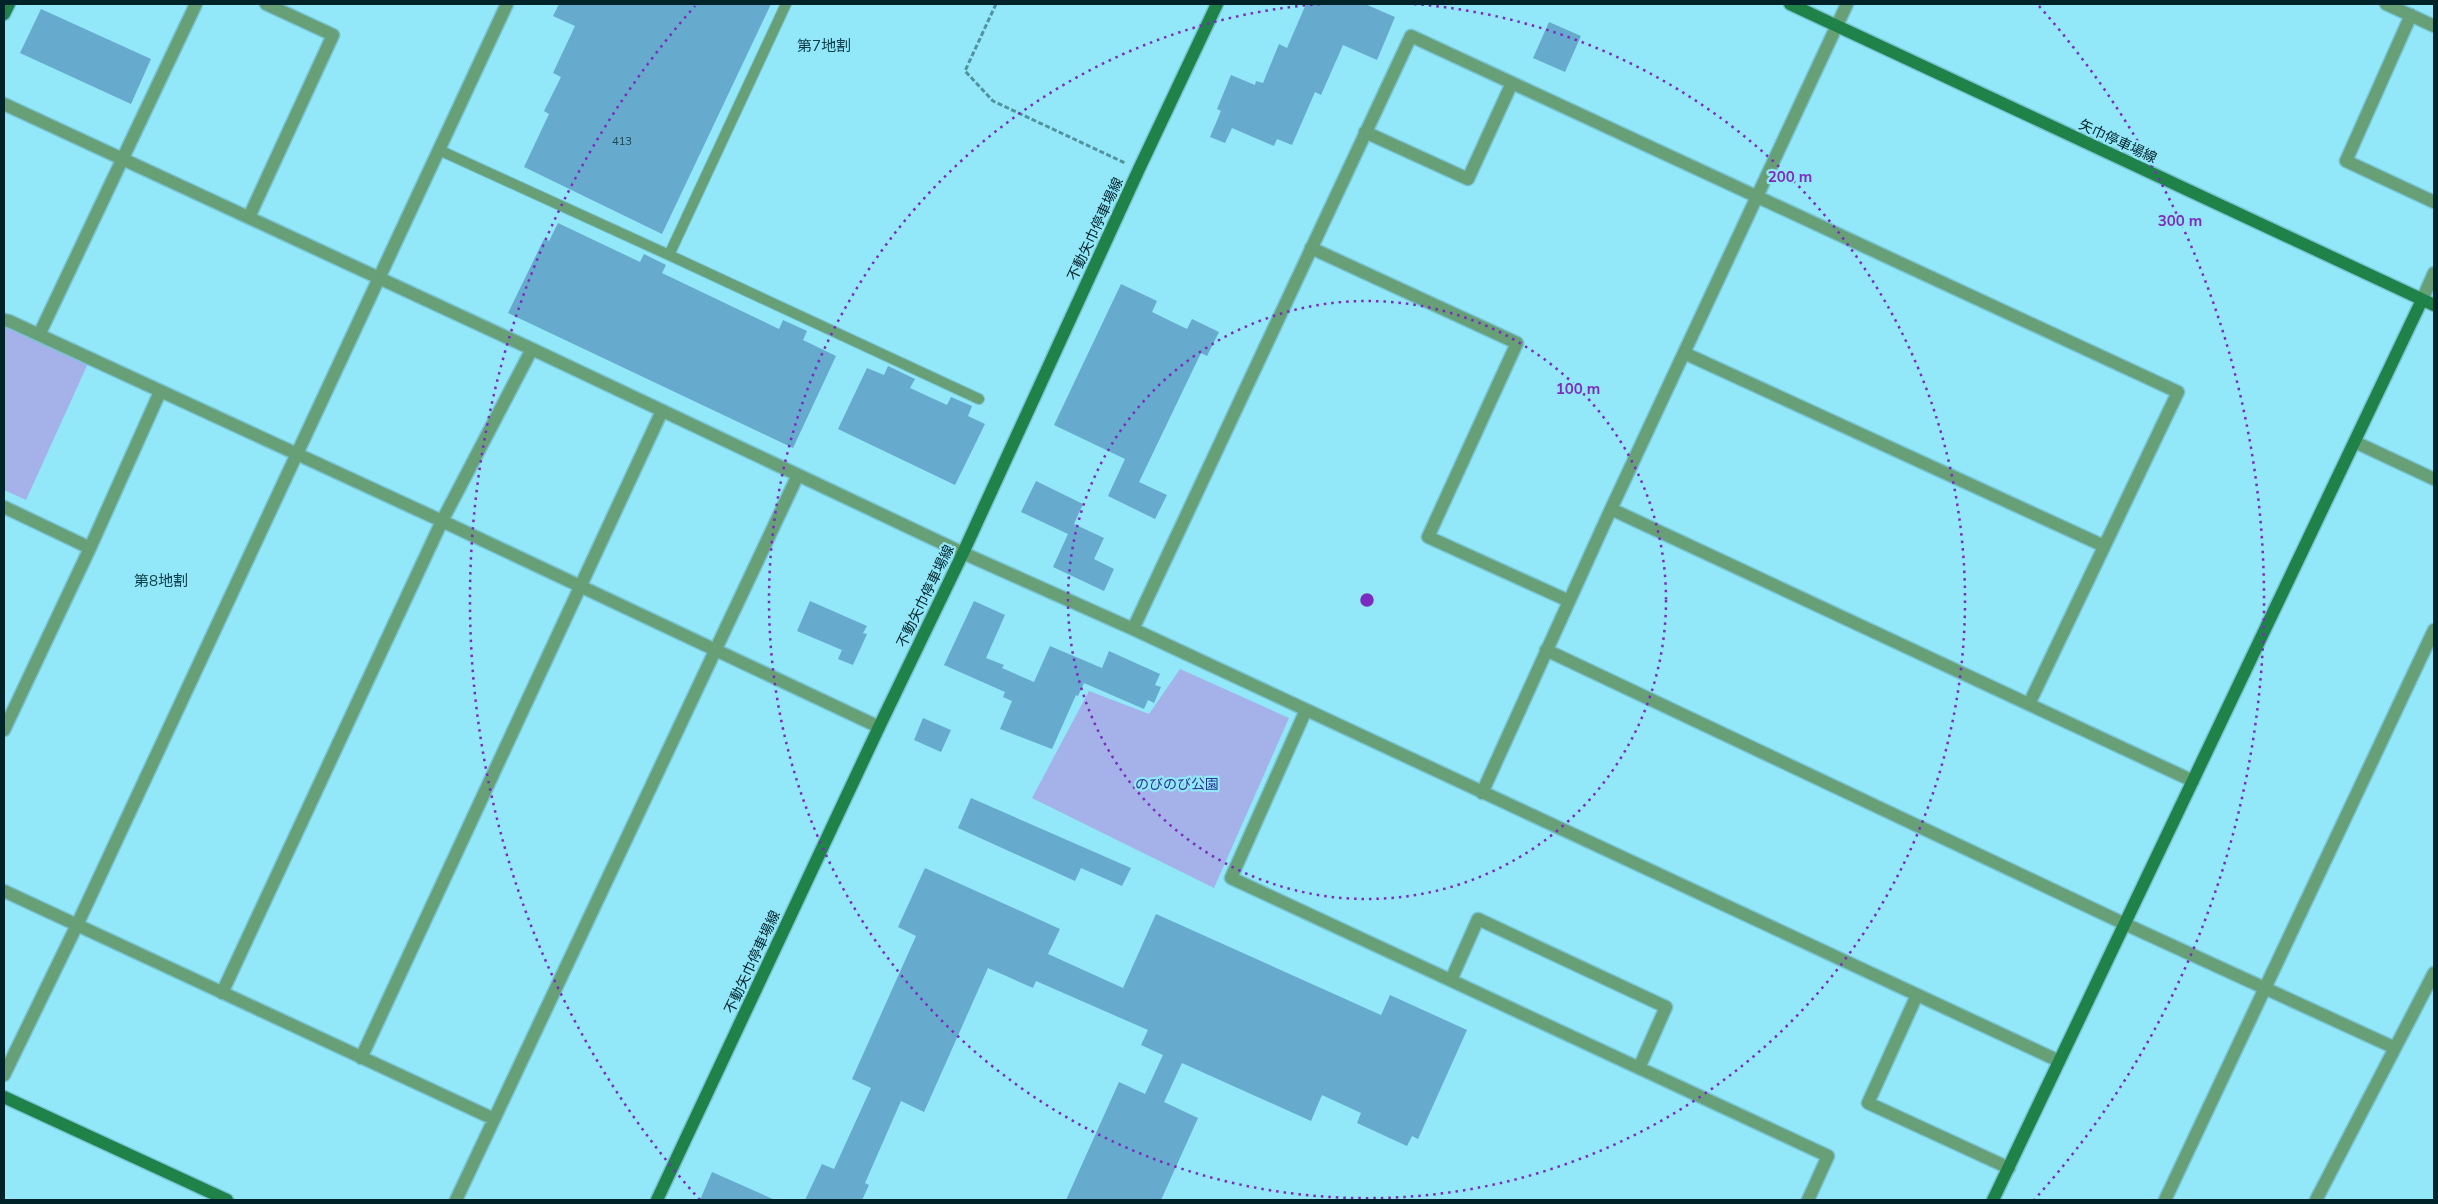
<svg xmlns="http://www.w3.org/2000/svg" width="2438" height="1204" viewBox="0 0 2438 1204" font-family="Mulish,'Noto Sans JP',sans-serif">
	<style>
		.green { fill: #a4b2e9 }
		.building { fill: #66aacd }
		.lines { fill: none; stroke-linecap: round; stroke-linejoin: round }
		.lane-casing { stroke: #78c4d4; stroke-width: 12 }
		.street-casing { stroke: #78c4d4; stroke-width: 15 }
		.secondary-casing { stroke: #78c4d4; stroke-width: 15 }
		.path { stroke: #5393a0; stroke-width: 3; stroke-dasharray: 5 2.5; stroke-linecap: butt }
		.lane { stroke: #679f77; stroke-width: 10 }
		.street { stroke: #679f77; stroke-width: 12 }
		.secondary { stroke: #1f8248; stroke-width: 12 }
		.ring { fill: none; stroke: #7b2cbf; stroke-width: 2.5; stroke-dasharray: 2.5 5 }
		.labels { text-anchor: middle; dominant-baseline: central; stroke-width: 4.5; stroke-linejoin: round; paint-order: stroke }
		.number-label { font-size: 11px; fill: #1a4452 }
		.street-label { font-size: 14px; fill: #002229; stroke: #92e7f9 }
		.park-label { font-size: 14px; fill: #2b3393; stroke: #92e7f9 }
		.neighbourhood-label { font-size: 15px; fill: #0d3d46; stroke: #92e7f9 }
		.centre { fill: #7b2cbf; stroke: #92e7f9; stroke-width: 2.5 }
		.ring-label { font-size: 15px; text-anchor: middle; font-weight: bold; fill: #7b2cbf; stroke: #92e7f9; stroke-width: 4.5; stroke-linejoin: round; paint-order: stroke }
	</style>
	<rect width="100%" height="100%" fill="#92e7f9"/>
	<!-- green -->
	<path class="green" d="M4,327L90,359L26,500L4,490Z
		M1180,669L1289,718L1214,888L1032,798L1089,691L1149,714Z"/>
	<!-- building -->
	<path class="building" d="M559,4H771L662,234L524,167L549,114L544,111L561,77L553,73L575,26L553,16Z
		M1306,4H1365L1395,17L1377,60L1343,45L1321,95L1315,92L1292,145L1277,139L1274,146L1232,128L1225,143L1210,137L1221,111L1217,109L1231,75L1255,85L1256,81L1263,83L1279,44L1287,48Z
		M41,9L151,59L131,104L20,53Z
		M1549,22L1581,36L1565,72L1533,58Z
		M558,223L640,262L644,254L666,265L662,273L779,329L783,320L807,331L803,340L836,356L793,448L508,313L544,239L549,241Z
		M1121,284L1157,301L1152,312L1187,329L1192,319L1219,332L1207,356L1201,353L1139,482L1167,495L1155,519L1108,496L1125,459L1054,425Z
		M888,366L915,379L910,388L947,405L951,397L972,406L968,416L985,424L955,485L838,429L867,368L884,375Z
		M1036,481L1083,504L1074,524L1104,538L1094,559L1114,569L1104,591L1053,567L1068,534L1021,512Z
		M810,601L867,626L863,633L867,634L853,665L838,659L842,650L797,631Z
		M974,601L1005,615L986,658L1004,665L1002,668L1034,682L1050,646L1102,668L1109,651L1160,674L1155,685L1161,687L1154,703L1148,700L1144,709L1084,683L1078,696L1076,695L1052,749L1000,729L1012,701L1003,697L1005,692L944,665Z
		M923,718L951,730L941,752L914,740Z
		M971,798L1131,868L1122,886L1081,868L1075,881L958,828Z
		M925,868L1060,929L1048,954L1123,988L1156,914L1381,1015L1390,995L1467,1030L1418,1139L1412,1136L1407,1146L1357,1123L1361,1113L1322,1095L1311,1121L1182,1063L1164,1102L1198,1118L1161,1200H1066L1119,1082L1145,1094L1163,1055L1141,1045L1148,1030L1036,981L1033,988L988,968L924,1112L901,1101L865,1183L869,1185L862,1200H805L822,1164L834,1169L871,1088L852,1079L916,936L898,927Z
		M712,1172L775,1200H700Z"/>
	<g class="lines">
		<defs>
			<path id="lane" d="M439,150L669,255L786,4
				M669,255L979,399"/>
			<path id="street" d="M2386,4L2434,26
				M2411,15L2346,161L2434,202
				M4,104L532,349L963,553L1133,629L2059,1061
				M1365,132L1468,179L1512,83
				M249,217L333,35L266,4
				M1311,248L1517,343L1428,537L1569,601
				M2422,300L2434,273
				M4,320L9,321L442,521L879,727
				M39,335L196,4
				M1684,353L2104,546
				M2355,442L2434,479
				M4,507L90,548
				M1611,509L2193,781
				M1133,629L1411,36L2178,392L2029,704
				M1546,650L2125,924L2395,1048
				M1306,710L1231,878L1828,1156L1808,1200
				M4,730L90,548L160,392
				M1482,793L1611,509L1847,4
				M4,891L494,1119
				M1451,980L1478,919L1666,1007L1639,1068
				M222,993L442,521L532,349
				M1917,995L1868,1103L2009,1168
				M361,1058L662,411
				M4,1075L77,925L507,4
				M456,1200L798,475
				M2165,1200L2434,630
				M2316,1200L2434,973"/>
			<path id="secondary" d="M1790,4L2434,305
				M4,14L9,4
				M4,1097L227,1200
				M657,1200L879,727L963,553L1139,169L1217,4
				M1993,1200L2422,300"/>
		</defs>
		<!-- lane casing -->
		<use href="#lane" class="lane-casing"/>
		<!-- street casing -->
		<use href="#street" class="street-casing"/>
		<!-- secondary casing -->
		<use href="#secondary" class="secondary-casing"/>
		<!-- path -->
		<path class="path" d="M996,4L965,71L993,101L1125,163"/>
		<!-- lane -->
		<use href="#lane" class="lane"/>
		<!-- street -->
		<use href="#street" class="street"/>
		<!-- secondary -->
		<use href="#secondary" class="secondary"/>
	</g>
	<!-- distance rings -->
	<g class="ring">
		<circle cx="1367" cy="600" r="299"/>
		<path d="M1414 4A598 598 0 1 1 1320 4"/>
		<path d="M700 1200A897 897 0 0 1 695 6M2039 6A897 897 0 0 1 2034 1200"/>
	</g>
	<g class="labels">
		<!-- number labels -->
		<g class="number-label">
			<text x="622" y="141">413</text>
		</g>
		<!-- street labels -->
		<g class="street-label">
			<text transform="translate(2118 141) rotate(25)">矢巾停車場線</text>
			<text transform="translate(1095 229) rotate(-65)">不動矢巾停車場線</text>
			<text transform="translate(925 596) rotate(-64)">不動矢巾停車場線</text>
			<text transform="translate(752 962) rotate(-65)">不動矢巾停車場線</text>
		</g>
		<!-- park labels -->
		<g class="park-label">
			<text x="1177" y="784">のびのび公園</text>
		</g>
		<!-- neighbourhood labels -->
		<g class="neighbourhood-label">
			<text x="824" y="45">第7地割</text>
			<text x="161" y="580">第8地割</text>
		</g>
	</g>
	<circle cx="1367" cy="600" r="8" class="centre"/>
	<g class="ring-label">
		<text x="1790" y="182">200 m</text>
		<text x="2180" y="226">300 m</text>
		<text x="1578" y="394">100 m</text>
	</g>
	<!-- border -->
	<rect width="2438" height="1204" fill="none" stroke="#002229" stroke-width="10"/>
</svg>
